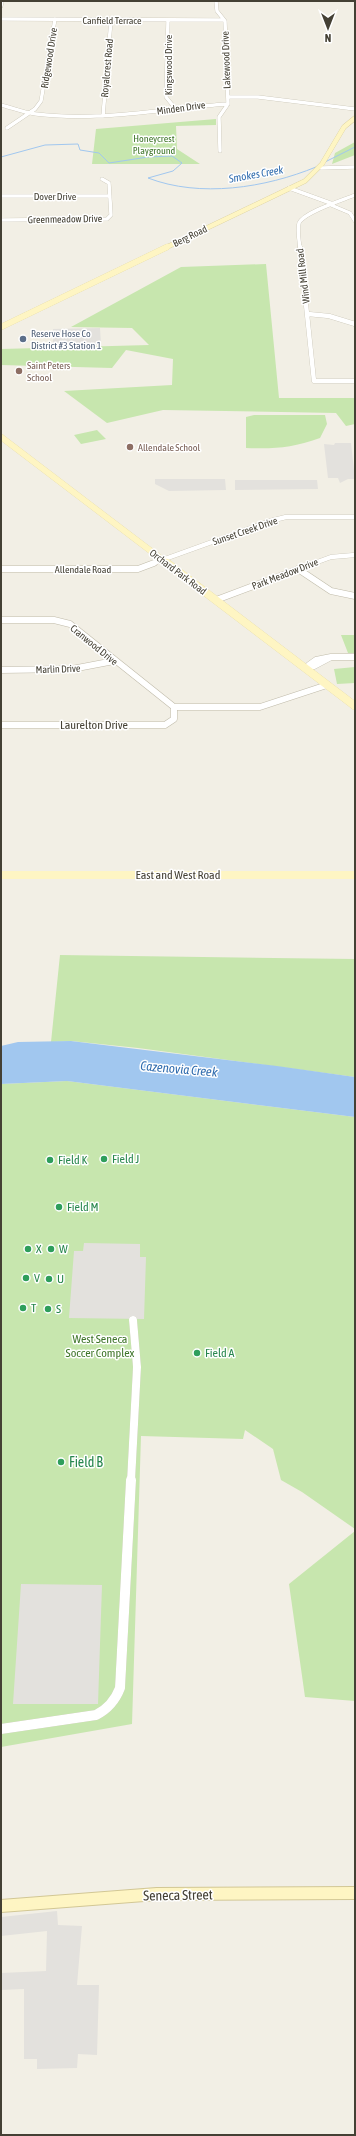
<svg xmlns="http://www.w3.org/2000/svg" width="356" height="2136" viewBox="0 0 356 2136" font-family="'Asap Condensed',sans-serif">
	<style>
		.green { fill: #c7e6ae }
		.parking { fill: #e3e1dd }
		.water { fill: #a1c7ef }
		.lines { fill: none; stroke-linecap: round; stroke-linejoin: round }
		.stream { stroke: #a1c7ef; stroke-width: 1 }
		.street-far4-casing { stroke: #c0bbaa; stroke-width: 4 }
		.street-far3-casing { stroke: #c0bbaa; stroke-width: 5 }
		.street-far2-casing { stroke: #c0bbaa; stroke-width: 7 }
		.street-far1-casing { stroke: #c0bbaa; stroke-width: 8 }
		.street-casing { stroke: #c0bbaa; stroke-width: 10 }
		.secondary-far3-casing { stroke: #d2c795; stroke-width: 5 }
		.secondary-far2-casing { stroke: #d2c795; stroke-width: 6 }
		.secondary-far1-casing { stroke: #d2c795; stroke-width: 8 }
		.secondary-casing { stroke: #d2c795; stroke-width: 14 }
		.street-far4 { stroke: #fff; stroke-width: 3.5 }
		.street-far3 { stroke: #fff; stroke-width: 4.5 }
		.street-far2 { stroke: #fff; stroke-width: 6 }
		.street-far1 { stroke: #fff; stroke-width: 8 }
		.street { stroke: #fff; stroke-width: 10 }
		.secondary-far3 { stroke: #fef5c3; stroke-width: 4.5 }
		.secondary-far2 { stroke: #fef5c3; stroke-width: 6 }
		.secondary-far1 { stroke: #fef5c3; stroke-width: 8 }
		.secondary { stroke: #fef5c3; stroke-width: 12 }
		.service-dot { fill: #5c6f8a; stroke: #fff; stroke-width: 1.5 }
		.education-dot { fill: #8d6e63; stroke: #fff; stroke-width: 1.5 }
		.leisure-dot { fill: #2e9e5b; stroke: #fff; stroke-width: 1.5 }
		.labels { text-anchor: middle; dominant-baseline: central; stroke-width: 3; stroke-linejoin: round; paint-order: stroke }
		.far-street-label { font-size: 10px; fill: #444034; stroke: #fff }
		.far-park-label { font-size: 10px; fill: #3e7529; stroke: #fff }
		.far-service-label { font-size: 10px; fill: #4e5e75; stroke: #fff; text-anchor: start }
		.far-education-label { font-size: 10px; fill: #785e54; stroke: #fff; text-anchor: start }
		.far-water-label { font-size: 11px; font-style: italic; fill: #306cae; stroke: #fff }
		.street-label { font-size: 12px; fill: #444034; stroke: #fff }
		.leisure-label { font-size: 12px; fill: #27864d; stroke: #fff; text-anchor: start }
		.park-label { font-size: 12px; fill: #3e7529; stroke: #fff }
		.water-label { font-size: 13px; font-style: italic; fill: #306cae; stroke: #fff }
		.near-leisure-label { font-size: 14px; fill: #27864d; stroke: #fff; text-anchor: start }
		.near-street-label { font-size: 14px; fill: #444034; stroke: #fff }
	</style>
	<rect width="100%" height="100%" fill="#f2efe5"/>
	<!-- green -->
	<path class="green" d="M216,119V125L176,126L177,149L200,164H92L96,129Z
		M355,142V155L332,164L335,153Z
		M266,264L279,398H355V424L346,426L336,413L163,410L107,423L64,391L172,385L173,359L126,350L112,368L1,365V349L149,345L132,328L71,327L181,267Z
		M254,415H325L327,424L320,438C292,448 275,449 246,448V417Z
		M97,430L106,439L81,444L74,435Z
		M341,635H355V653H348Z
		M355,667V683L337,684L334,669Z
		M60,955L355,959V1077L138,1048L71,1041L51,1042Z
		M67,1081L355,1117V1529L302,1492L281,1480L273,1449L245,1430L243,1439L141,1436L132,1724L1,1747V1084Z
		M355,1531V1701L305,1697L289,1584Z"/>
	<!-- parking -->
	<path class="parking" d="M100,328L101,345L53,346V329Z
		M335,443H351L355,479H348L340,483L338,478H328L324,444L334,445Z
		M155,479H225L226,490L169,491L155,484Z
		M235,480H317L318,489L235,490Z
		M84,1243L140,1244V1257H146L144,1319L69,1318L74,1251H83Z
		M21,1584L102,1585L98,1704H13Z
		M57,1911L58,1925L82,1926L77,1985H99L97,2055L78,2054L77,2068L37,2069V2059H24V1989L1,1990V1973L46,1971L47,1931L1,1936V1917Z"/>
	<!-- water -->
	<path class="water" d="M71,1041L277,1066L355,1077V1117L67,1081L1,1084V1046L18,1042Z"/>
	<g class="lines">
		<!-- stream -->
		<path class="stream" d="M1,157L45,145L78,144L80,150L99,153L109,163L148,157L172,156L182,163L173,171L148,178C200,198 265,188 316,167
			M323,163L355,147"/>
		<defs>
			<path id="street-far4" d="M216,1L217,11L225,21L228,104L219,117L220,151
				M1,6L2,1
				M1,19L224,20
				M168,20L166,97L175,108
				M228,97H258L355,109
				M1,105C13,108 25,113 36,114C101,122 164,108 228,104
				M103,116L111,20
				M7,128L35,109L41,101L55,19
				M321,168L355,167
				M289,188L333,204
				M1,196H110
				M331,205L350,213L355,221
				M1,220L107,219L111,215L109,183L102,179
				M300,248C299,240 297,231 299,223C304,212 343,200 355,195"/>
			<path id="street-far3" d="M300,247L314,381H355
				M308,314L329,316L355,324
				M151,564L270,521L286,517H355
				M312,564L331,557L355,555"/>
			<path id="street-far2" d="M1,569H138L154,563
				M298,569L331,591L355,596
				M216,600L315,563
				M1,620H54L70,624L174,707
				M331,657H355
				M304,667L314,666L331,657L316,660L309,665
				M1,670L72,669L114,661
				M174,707H260L327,685
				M1,725H165L174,719V707"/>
			<path id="street-far1" d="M131,1481L137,1367L133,1320"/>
			<path id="street" d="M1,1729L96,1715C108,1709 115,1701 120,1688L131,1480"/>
			<path id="secondary-far3" d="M165,248L305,181L322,164L344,127L355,118"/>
			<path id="secondary-far2" d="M1,327L167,247
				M1,437L168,564"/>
			<path id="secondary-far1" d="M167,563L355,706
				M1,875H355"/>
			<path id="secondary" d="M1,1906L157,1894L355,1893"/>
		</defs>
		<!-- street-far4 casing -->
		<use href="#street-far4" class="street-far4-casing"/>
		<!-- street-far3 casing -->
		<use href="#street-far3" class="street-far3-casing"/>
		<!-- street-far2 casing -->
		<use href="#street-far2" class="street-far2-casing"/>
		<!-- street-far1 casing -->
		<use href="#street-far1" class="street-far1-casing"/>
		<!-- street casing -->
		<use href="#street" class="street-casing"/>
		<!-- secondary-far3 casing -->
		<use href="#secondary-far3" class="secondary-far3-casing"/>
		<!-- secondary-far2 casing -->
		<use href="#secondary-far2" class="secondary-far2-casing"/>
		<!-- secondary-far1 casing -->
		<use href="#secondary-far1" class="secondary-far1-casing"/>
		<!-- secondary casing -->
		<use href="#secondary" class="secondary-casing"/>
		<!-- street-far4 -->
		<use href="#street-far4" class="street-far4"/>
		<!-- street-far3 -->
		<use href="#street-far3" class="street-far3"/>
		<!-- street-far2 -->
		<use href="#street-far2" class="street-far2"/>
		<!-- street-far1 -->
		<use href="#street-far1" class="street-far1"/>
		<!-- street -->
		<use href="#street" class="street"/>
		<!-- secondary-far3 -->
		<use href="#secondary-far3" class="secondary-far3"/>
		<!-- secondary-far2 -->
		<use href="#secondary-far2" class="secondary-far2"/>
		<!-- secondary-far1 -->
		<use href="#secondary-far1" class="secondary-far1"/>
		<!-- secondary -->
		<use href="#secondary" class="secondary"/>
	</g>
	<!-- markers -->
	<circle class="service-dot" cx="23" cy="339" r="4"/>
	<g class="education-dot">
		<circle cx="19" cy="371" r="4"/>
		<circle cx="130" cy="447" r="4"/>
	</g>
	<g class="leisure-dot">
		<circle cx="104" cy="1159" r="4"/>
		<circle cx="50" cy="1160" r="4"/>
		<circle cx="59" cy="1207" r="4"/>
		<circle cx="28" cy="1249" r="4"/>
		<circle cx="51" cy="1249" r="4"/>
		<circle cx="26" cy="1278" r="4"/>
		<circle cx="49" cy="1279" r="4"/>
		<circle cx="23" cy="1308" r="4"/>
		<circle cx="48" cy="1309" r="4"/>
		<circle cx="197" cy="1353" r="4"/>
		<circle cx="61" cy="1462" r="4"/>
	</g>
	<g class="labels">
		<!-- far-street labels -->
		<g class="far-street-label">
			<text x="112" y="20">Canfield Terrace</text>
			<text transform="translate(49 58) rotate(-81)">Ridgewood Drive</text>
			<text transform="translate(226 60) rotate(-92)">Lakewood Drive</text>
			<text transform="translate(168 65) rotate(-90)">Kingswood Drive</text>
			<text transform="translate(107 68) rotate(-85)">Royalcrest Road</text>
			<text transform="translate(181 108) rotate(-8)">Minden Drive</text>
			<text x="55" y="196">Dover Drive</text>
			<text transform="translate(65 219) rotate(-1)">Greenmeadow Drive</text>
			<text transform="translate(190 236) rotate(-26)">Berg Road</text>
			<text transform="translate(303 276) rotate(-97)">Wind Mill Road</text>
			<text transform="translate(245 531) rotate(-19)">Sunset Creek Drive</text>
			<text x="83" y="569">Allendale Road</text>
			<text transform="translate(178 572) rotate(37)">Orchard Park Road</text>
			<text transform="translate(285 574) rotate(-21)">Park Meadow Drive</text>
			<text transform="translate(94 645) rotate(39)">Cranwood Drive</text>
			<text transform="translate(58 669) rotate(-2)">Marlin Drive</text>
		</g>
		<!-- far-park labels -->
		<g class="far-park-label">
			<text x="154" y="138">Honeycrest<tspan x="154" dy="12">Playground</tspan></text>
		</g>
		<!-- far-service labels -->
		<g class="far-service-label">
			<text x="31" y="333">Reserve Hose Co<tspan x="31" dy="12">District #3 Station 1</tspan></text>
		</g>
		<!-- far-education labels -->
		<g class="far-education-label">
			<text x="27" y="365">Saint Peters<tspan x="27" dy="12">School</tspan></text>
			<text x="138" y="447">Allendale School</text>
		</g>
		<!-- far-water labels -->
		<g class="far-water-label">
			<text transform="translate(256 174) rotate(-10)">Smokes Creek</text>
		</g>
		<!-- street labels -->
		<g class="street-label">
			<text x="94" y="725">Laurelton Drive</text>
			<text x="178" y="875">East and West Road</text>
		</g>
		<!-- leisure labels -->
		<g class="leisure-label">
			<text x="112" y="1159">Field J</text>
			<text x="58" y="1160">Field K</text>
			<text x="67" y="1207">Field M</text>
			<text x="36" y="1249">X</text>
			<text x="59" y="1249">W</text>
			<text x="34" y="1278">V</text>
			<text x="57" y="1279">U</text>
			<text x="31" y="1308">T</text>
			<text x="56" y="1309">S</text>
			<text x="205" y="1353">Field A</text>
		</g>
		<!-- park labels -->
		<g class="park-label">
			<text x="100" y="1339">West Seneca<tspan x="100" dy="14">Soccer Complex</tspan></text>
		</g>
		<!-- water labels -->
		<g class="water-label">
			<text transform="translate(179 1069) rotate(5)">Cazenovia Creek</text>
		</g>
		<!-- near-leisure labels -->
		<g class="near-leisure-label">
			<text x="69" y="1462">Field B</text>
		</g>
		<!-- near-street labels -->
		<g class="near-street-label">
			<text transform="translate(178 1895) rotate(-1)">Seneca Street</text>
		</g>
	</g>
	<!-- border -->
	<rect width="356" height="2136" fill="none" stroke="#444034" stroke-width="4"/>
	<!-- north arrow -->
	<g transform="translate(328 28) rotate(180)" stroke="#ffffff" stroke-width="3" paint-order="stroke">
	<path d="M0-3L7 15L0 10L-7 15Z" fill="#444034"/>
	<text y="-6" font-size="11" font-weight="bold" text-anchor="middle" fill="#444034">N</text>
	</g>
</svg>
